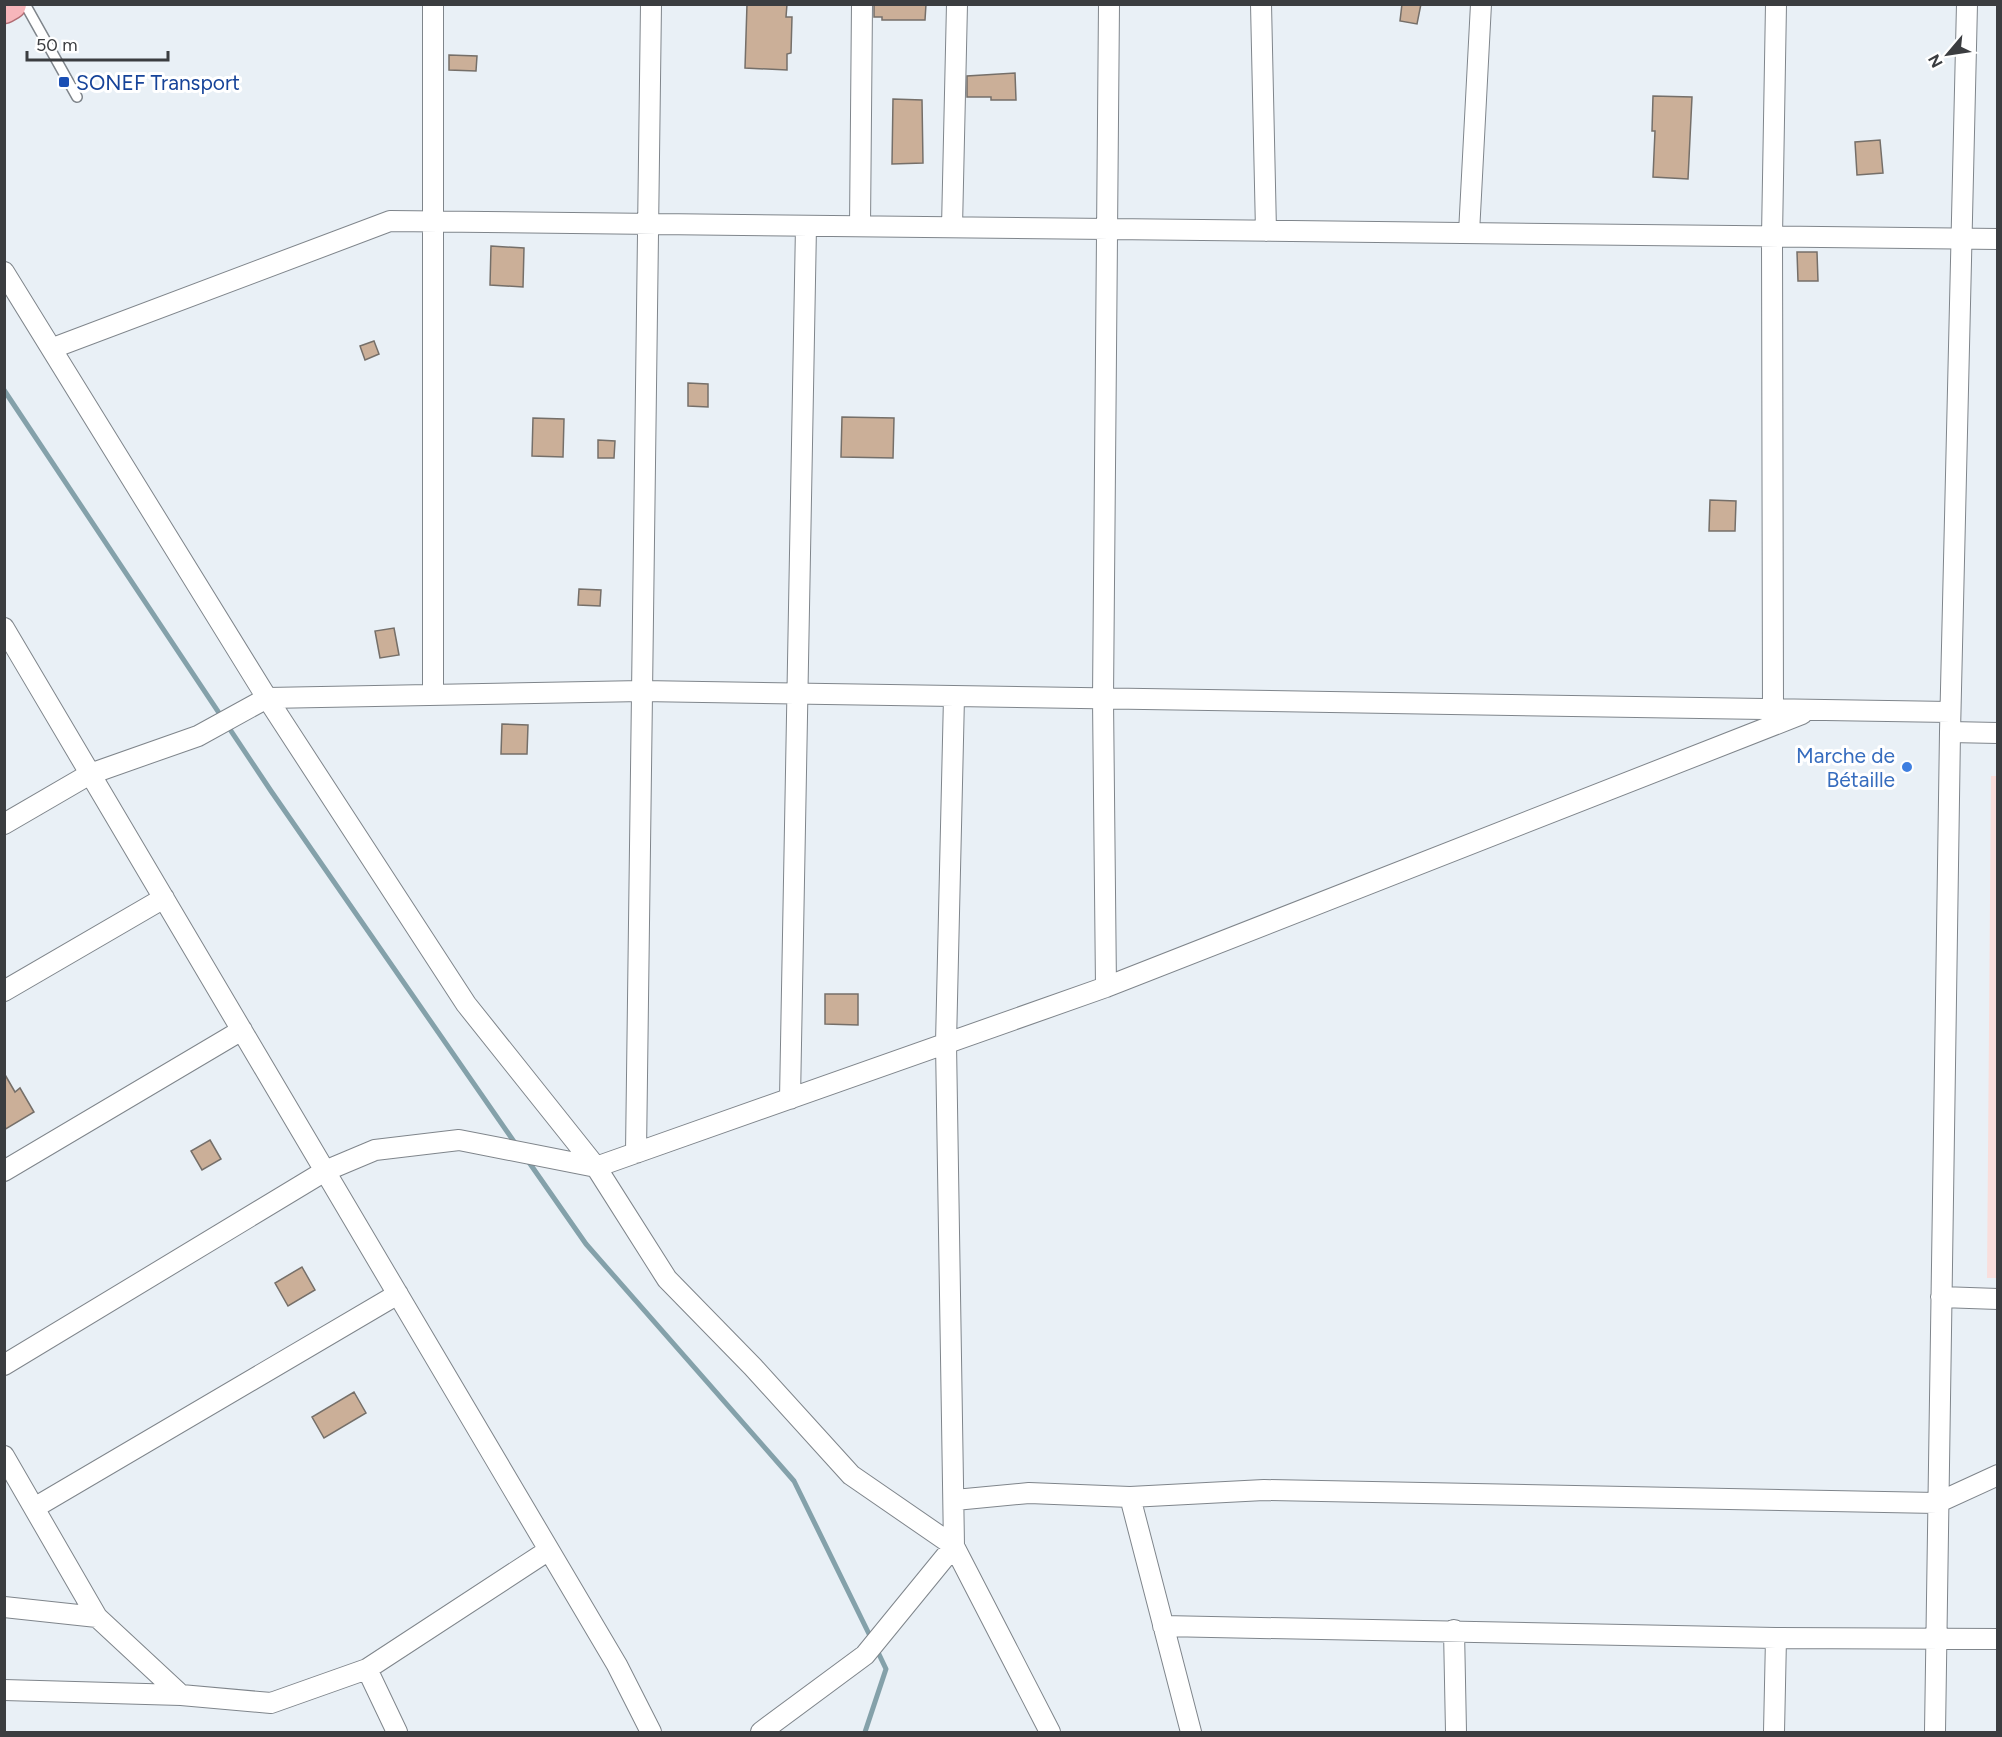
<svg xmlns="http://www.w3.org/2000/svg" width="2002" height="1737" viewBox="0 0 2002 1737" font-family="Figtree,sans-serif">
	<style>
		.education { fill: #f9dedc }
		.lines { fill: none; stroke-linecap: round; stroke-linejoin: round }
		.stream { stroke: #84a1aa; stroke-width: 5 }
		.building { fill: #cbaf98; stroke: #756f69; stroke-width: 1.5 }
		.service-casing { stroke: #7f858b; stroke-width: 12 }
		.minor-casing { stroke: #7f858b; stroke-width: 22 }
		.primary-casing { stroke: #b16c73; stroke-width: 33 }
		.service { stroke: #fff; stroke-width: 9 }
		.minor { stroke: #fff; stroke-width: 20 }
		.primary { stroke: #f7b6bb; stroke-width: 30 }
		.transit-dot { fill: #1a4fb4; stroke: #fff; stroke-width: 2 }
		.shop-dot { fill: #3f7fe0; stroke: #fff; stroke-width: 2 }
		.labels { text-anchor: middle; dominant-baseline: central; stroke-width: 6; stroke-linejoin: round; paint-order: stroke }
		.transit-label { font-size: 21px; fill: #164399; stroke: #fff; text-anchor: start }
		.shop-label { font-size: 21px; fill: #366cbe; stroke: #fff; text-anchor: end }
	</style>
	<rect width="100%" height="100%" fill="#e9f0f6"/>
	<!-- education -->
	<path class="education" d="M1991,776H1998L1997,1278H1987Z"/>
	<g class="lines">
		<!-- stream -->
		<path class="stream" d="M4,390L271,791L517,1146
			M526,1158L586,1244L794,1481L872,1640
			M865,1732L886,1669L876,1648"/>
	</g>
	<!-- building -->
	<path class="building" d="M747,4H787L786,17H792L791,53L787,54V70L745,68Z
		M874,4H926L925,20H882V17H874Z
		M1402,4H1421L1417,24L1400,21Z
		M449,55L477,56L476,71L449,70Z
		M1015,73L1016,100H991V97H967V76Z
		M1653,96L1692,97L1688,179L1653,177L1655,131H1652Z
		M893,99L922,100L923,163L892,164Z
		M1880,140L1883,173L1857,175L1855,142Z
		M491,246L524,248L523,287L490,285Z
		M1797,252H1817L1818,281H1798Z
		M374,341L379,354L365,360L360,346Z
		M688,383L708,384V407L688,406Z
		M842,417L894,418L893,458L841,457Z
		M533,418L564,419L563,457L532,456Z
		M598,440L615,441L614,458H598Z
		M1710,500L1736,501L1735,531H1709Z
		M579,589L601,590L600,606L578,605Z
		M394,628L399,655L380,658L375,631Z
		M502,724L528,725L527,754H501Z
		M825,994H858V1025L825,1024Z
		M4,1073L15,1092L20,1088L34,1112L4,1130Z
		M210,1140L221,1159L202,1170L191,1151Z
		M302,1267L315,1290L288,1306L275,1283Z
		M354,1392L366,1413L324,1438L312,1417Z"/>
	<g class="lines">
		<defs>
			<path id="service" d="M25,4L77,97"/>
			<path id="minor" d="M433,4V695
				M1261,4L1266,231
				M860,226L862,4
				M952,227L957,4
				M1469,233L1481,4
				M4,272L267,698L466,1004L596,1167L667,1279L753,1367L851,1475L954,1546L1050,1732
				M53,348L390,221L1998,239
				M4,628L617,1665L651,1732
				M1773,710L1772,236L1776,4
				M1950,732L1998,733
				M4,824L90,774L198,736L267,698L642,691L1950,712
				M1106,987L1103,699L1109,4
				M4,991L164,898
				M790,1099L806,226
				M636,1153L651,4
				M4,1171L242,1030
				M1941,1297L1998,1299
				M4,1365L325,1171L375,1150L459,1140L596,1167L1106,987L1802,714
				M4,1456L97,1617L181,1695
				M1130,1497L1191,1732
				M955,1500L1029,1493L1130,1497L1264,1490L1937,1503L1998,1475
				M34,1508L398,1294
				M4,1607L97,1617
				M1163,1626L1776,1638L1998,1639
				M1454,1630L1456,1732
				M367,1669L549,1550
				M4,1690L181,1695L271,1703L367,1669L397,1732
				M761,1732L865,1655L954,1546L946,1043L954,697
				M1774,1732L1776,1638
				M1935,1732L1950,732L1967,4"/>
			<path id="primary" d="M4,8L11,4"/>
		</defs>
		<!-- service casing -->
		<use href="#service" class="service-casing"/>
		<!-- minor casing -->
		<use href="#minor" class="minor-casing"/>
		<!-- primary casing -->
		<use href="#primary" class="primary-casing"/>
		<!-- service -->
		<use href="#service" class="service"/>
		<!-- minor -->
		<use href="#minor" class="minor"/>
		<!-- primary -->
		<use href="#primary" class="primary"/>
	</g>
	<!-- markers -->
	<rect class="transit-dot" x="58" y="76" width="12" height="12" rx="3"/>
	<circle class="shop-dot" cx="1907" cy="767" r="6"/>
	<g class="labels">
		<!-- transit labels -->
		<g class="transit-label">
			<text x="76" y="82">SONEF Transport</text>
		</g>
		<!-- shop labels -->
		<g class="shop-label">
			<text x="1895" y="755">Marche de<tspan x="1895" dy="24">Bétaille</tspan></text>
		</g>
	</g>
	<!-- border -->
	<rect width="2002" height="1737" fill="none" stroke="#3b3d40" stroke-width="12"/>
	<!-- north arrow -->
	<g transform="translate(1948 54) rotate(241)" stroke="#ffffff" stroke-width="4.5" paint-order="stroke">
	<path d="M0-4.5L10 22L0 15L-10 22Z" fill="#3b3d40"/>
	<text y="-9" font-size="16" font-weight="bold" text-anchor="middle" fill="#3b3d40">N</text>
	</g>
	<!-- scale -->
	<path d="M27 51v9h141v-9" fill="none" stroke="#3b3d40" stroke-width="3"/>
	<text x="36" y="51" font-size="18" fill="#3b3d40" stroke="#ffffff" stroke-width="4.5" paint-order="stroke">50 m</text>
</svg>
